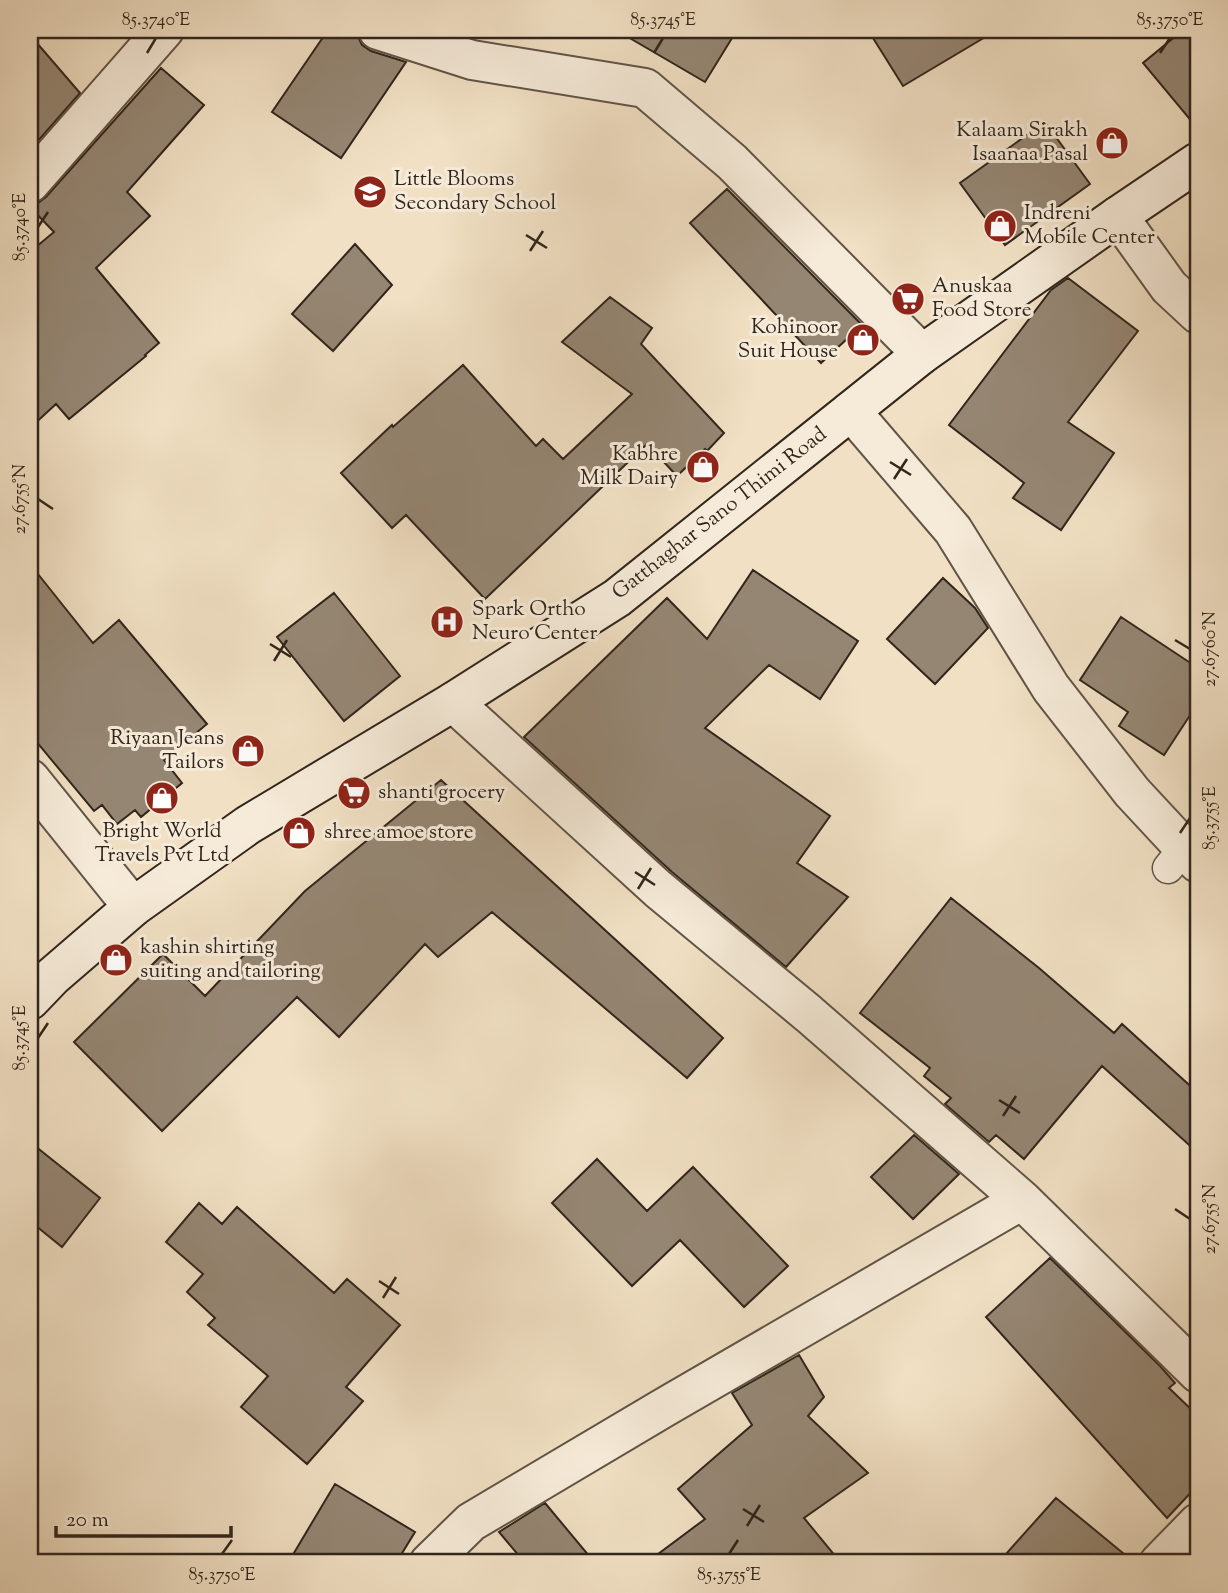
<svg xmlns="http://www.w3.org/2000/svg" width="1228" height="1593" viewBox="0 0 1228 1593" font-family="'Sorts Mill Goudy',serif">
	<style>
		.building { fill: #958673; stroke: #31251c; stroke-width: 2 }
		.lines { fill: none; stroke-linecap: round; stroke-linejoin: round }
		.service-casing { stroke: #615446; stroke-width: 33 }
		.minor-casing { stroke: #615446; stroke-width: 42 }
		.secondary-casing { stroke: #31251c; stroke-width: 42 }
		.service { stroke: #f6ebd9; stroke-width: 30 }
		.minor { stroke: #f6ebd9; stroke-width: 38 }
		.secondary { stroke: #f6ebd9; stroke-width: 38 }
		.ticks { fill: none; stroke: #31251c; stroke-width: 2.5 }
		.labels { text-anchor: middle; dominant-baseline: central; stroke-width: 6; stroke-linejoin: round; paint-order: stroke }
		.poi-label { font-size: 21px; fill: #31251c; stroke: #f6ebd9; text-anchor: start }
		.street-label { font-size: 21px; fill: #31251c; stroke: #f6ebd9 }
		.neatline { fill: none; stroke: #31251c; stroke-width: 2.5 }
		.ticks-label { font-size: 18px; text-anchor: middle; fill: #31251c }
	</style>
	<rect width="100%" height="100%" fill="#f1e0c4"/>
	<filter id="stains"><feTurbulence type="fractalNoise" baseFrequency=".00286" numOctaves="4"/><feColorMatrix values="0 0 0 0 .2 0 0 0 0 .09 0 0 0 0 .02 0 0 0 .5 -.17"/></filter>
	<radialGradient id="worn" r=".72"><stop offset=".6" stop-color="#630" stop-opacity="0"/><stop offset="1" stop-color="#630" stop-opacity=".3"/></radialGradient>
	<!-- building -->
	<path class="building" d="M328,30H357V35L362,45L371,51L406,62L341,158L272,112Z
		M616,30H737L705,82Z
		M868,30H997L903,86Z
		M1183,30H1198V129L1143,63Z
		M30,35L80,93L30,150Z
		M161,68L204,105L127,192L150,216L96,268L159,343L145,355L146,356L69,419L56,404L30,428V252L54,232L30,207V204L38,203L46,197Z
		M1045,122L1090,184L1005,245L960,183Z
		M727,189L862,325L821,363L690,223Z
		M355,244L392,285L333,351L292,314Z
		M1068,278L1138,331L1068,422L1114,453L1061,530L1013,498L1024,483L949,425L1051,290Z
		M610,297L652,328L641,344L724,433L707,451L705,449L677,476L647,444L485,599L406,515L392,528L341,473L392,425L393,427L463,365L536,446L543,439L563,459L632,394L562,342Z
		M30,564L93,643L119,620L207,724L164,760L182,783L141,817L135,810L117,824L102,805L94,811L30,734Z
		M753,570L858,641L820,699L769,665L705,728L830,816L797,863L848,897L786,967L672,872L524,737L667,598L707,639Z
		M943,578L975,608L988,628L935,684L887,639Z
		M334,593L400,676L344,721L277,637Z
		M1121,617L1198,668V703L1164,755L1119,726L1128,712L1080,680Z
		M441,780L723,1038L687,1078L492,912L438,957L425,944L339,1037L297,997L162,1131L74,1042L163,954L205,996L305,891Z
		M951,898L1039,968L1114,1033L1122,1024L1198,1093V1153L1102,1066L1024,1159L996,1135L989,1142L945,1104L951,1098L924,1076L930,1068L860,1013Z
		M914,1135L959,1174L913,1219L871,1177Z
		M30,1142L100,1198L62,1247L30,1221Z
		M597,1159L647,1211L693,1167L788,1266L744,1307L680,1240L632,1286L552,1203Z
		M199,1203L222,1224L237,1207L334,1293L347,1279L400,1325L346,1387L363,1401L307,1464L241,1407L268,1376L208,1325L215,1318L187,1292L203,1274L166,1242Z
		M1050,1258L1160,1366L1175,1383L1169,1388L1198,1416V1485L1167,1518L986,1317Z
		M799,1355L824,1397L808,1416L868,1473L804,1518L841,1563H646L705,1519L678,1489L752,1425L732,1393Z
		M335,1484L415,1532L396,1563H288Z
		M1056,1498L1135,1563H998Z
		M545,1503L595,1563H525L499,1532Z"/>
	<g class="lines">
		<defs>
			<path id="service" d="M1168,868L1184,848"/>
			<path id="minor" d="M378,30L472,60L645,88L732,162L922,354
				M30,183L164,30
				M1118,216L1169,287L1198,314
				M851,411L953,530L1051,688L1132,792L1198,863
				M453,702L658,889L809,1014L1022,1200L1198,1373
				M30,779L133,907
				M429,1563L471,1522L665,1407L1022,1200
				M1159,1563L1198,1523"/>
			<path id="secondary" d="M30,1000L53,976L133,907L248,825L453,702L617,598L922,354L1118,216L1198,162"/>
		</defs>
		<!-- service casing -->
		<use href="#service" class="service-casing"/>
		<!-- minor casing -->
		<use href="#minor" class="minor-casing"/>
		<!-- secondary casing -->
		<use href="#secondary" class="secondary-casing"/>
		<!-- service -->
		<use href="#service" class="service"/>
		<!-- minor -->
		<use href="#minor" class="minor"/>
		<!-- secondary -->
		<use href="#secondary" class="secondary"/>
	</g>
	<!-- ticks -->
	<path class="ticks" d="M147,53L156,38M654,53L663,38M1160,53L1170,38M38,227L48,212M526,235L547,248M530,251L543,231M890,462L911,475M894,479L907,459M38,499L53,509M1175,640L1190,649M270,644L291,657M274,661L287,640M1180,833L1190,818M635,872L655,885M638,889L651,868M38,1038L48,1023M999,1100L1020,1113M1003,1116L1016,1096M1175,1209L1190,1219M379,1281L399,1294M383,1298L396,1277M743,1509L764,1522M747,1526L760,1505M222,1554L232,1540M729,1554L738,1540"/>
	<!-- icons -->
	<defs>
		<symbol id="shop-disc" viewBox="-11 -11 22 22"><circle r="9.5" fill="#8f2418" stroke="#f6ebd9"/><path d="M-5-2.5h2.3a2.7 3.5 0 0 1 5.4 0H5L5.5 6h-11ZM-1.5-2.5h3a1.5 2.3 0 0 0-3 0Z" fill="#fff"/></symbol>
		<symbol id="school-disc" viewBox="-11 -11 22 22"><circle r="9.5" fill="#8f2418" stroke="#f6ebd9"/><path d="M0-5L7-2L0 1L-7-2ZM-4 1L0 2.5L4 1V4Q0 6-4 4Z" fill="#fff"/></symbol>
		<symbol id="supermarket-disc" viewBox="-11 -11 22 22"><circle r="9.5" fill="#8f2418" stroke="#f6ebd9"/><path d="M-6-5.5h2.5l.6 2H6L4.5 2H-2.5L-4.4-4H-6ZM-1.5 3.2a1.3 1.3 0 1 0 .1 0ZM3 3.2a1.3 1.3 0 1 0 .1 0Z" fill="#fff"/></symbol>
		<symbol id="hospital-disc" viewBox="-11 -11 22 22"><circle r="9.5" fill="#8f2418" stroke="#f6ebd9"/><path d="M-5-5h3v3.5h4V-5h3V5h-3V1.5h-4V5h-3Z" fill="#fff"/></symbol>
	</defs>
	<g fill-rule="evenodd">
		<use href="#shop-disc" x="1093" y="124" width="38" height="38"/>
		<use href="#school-disc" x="351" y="173" width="38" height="38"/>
		<use href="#shop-disc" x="981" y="207" width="38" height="38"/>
		<use href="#supermarket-disc" x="889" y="280" width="38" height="38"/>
		<use href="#shop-disc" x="844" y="321" width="38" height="38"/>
		<use href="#shop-disc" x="684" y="448" width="38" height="38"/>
		<use href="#hospital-disc" x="428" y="603" width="38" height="38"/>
		<use href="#shop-disc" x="229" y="732" width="38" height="38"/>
		<use href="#supermarket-disc" x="335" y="774" width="38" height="38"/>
		<use href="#shop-disc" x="143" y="779" width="38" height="38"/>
		<use href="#shop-disc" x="280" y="814" width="38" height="38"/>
		<use href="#shop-disc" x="97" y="941" width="38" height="38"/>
	</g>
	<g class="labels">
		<!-- poi labels -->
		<g class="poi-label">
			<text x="1088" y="131" text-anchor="end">Kalaam Sirakh<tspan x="1088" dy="24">Isaanaa Pasal</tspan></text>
			<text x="394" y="180">Little Blooms<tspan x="394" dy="24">Secondary School</tspan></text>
			<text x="1024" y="214">Indreni<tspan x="1024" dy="24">Mobile Center</tspan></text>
			<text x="932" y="287">Anuskaa<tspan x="932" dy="24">Food Store</tspan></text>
			<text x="838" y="328" text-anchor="end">Kohinoor<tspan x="838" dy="24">Suit House</tspan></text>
			<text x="678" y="455" text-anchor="end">Kabhre<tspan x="678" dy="24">Milk Dairy</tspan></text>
			<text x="472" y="610">Spark Ortho<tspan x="472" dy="24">Neuro Center</tspan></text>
			<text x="224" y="739" text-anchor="end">Riyaan Jeans<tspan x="224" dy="24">Tailors</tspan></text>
			<text x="378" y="793">shanti grocery</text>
			<text x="162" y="832" text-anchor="middle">Bright World<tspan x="162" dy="24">Travels Pvt Ltd</tspan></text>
			<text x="324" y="833">shree amoe store</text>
			<text x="140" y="948">kashin shirting<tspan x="140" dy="24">suiting and tailoring</tspan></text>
		</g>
		<!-- street labels -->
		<g class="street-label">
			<text transform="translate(720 514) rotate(-38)">Gatthaghar Sano Thimi Road</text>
		</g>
	</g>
	<!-- margin -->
	<rect width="1228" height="1593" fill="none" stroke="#f1e0c4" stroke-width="77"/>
	<!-- scale -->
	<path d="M56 1526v10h175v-10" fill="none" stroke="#31251c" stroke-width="3.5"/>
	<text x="66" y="1526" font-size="21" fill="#31251c" stroke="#f6ebd9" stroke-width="5" paint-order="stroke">20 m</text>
	<rect x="38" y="38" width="1152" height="1516" class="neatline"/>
	<g class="ticks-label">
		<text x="156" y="25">85.3740°E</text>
		<text x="663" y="25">85.3745°E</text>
		<text x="1170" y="25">85.3750°E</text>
		<text transform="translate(19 227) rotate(-90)" y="6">85.3740°E</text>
		<text transform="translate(19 499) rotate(-90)" y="6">27.6755°N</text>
		<text transform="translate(1209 649) rotate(-90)" y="6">27.6760°N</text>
		<text transform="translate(1209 818) rotate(-90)" y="6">85.3755°E</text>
		<text transform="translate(19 1038) rotate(-90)" y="6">85.3745°E</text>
		<text transform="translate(1209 1219) rotate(-90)" y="6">27.6755°N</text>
		<text x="222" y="1580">85.3750°E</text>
		<text x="729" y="1580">85.3755°E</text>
	</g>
	<rect width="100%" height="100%" filter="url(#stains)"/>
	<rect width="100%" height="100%" fill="url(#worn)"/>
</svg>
